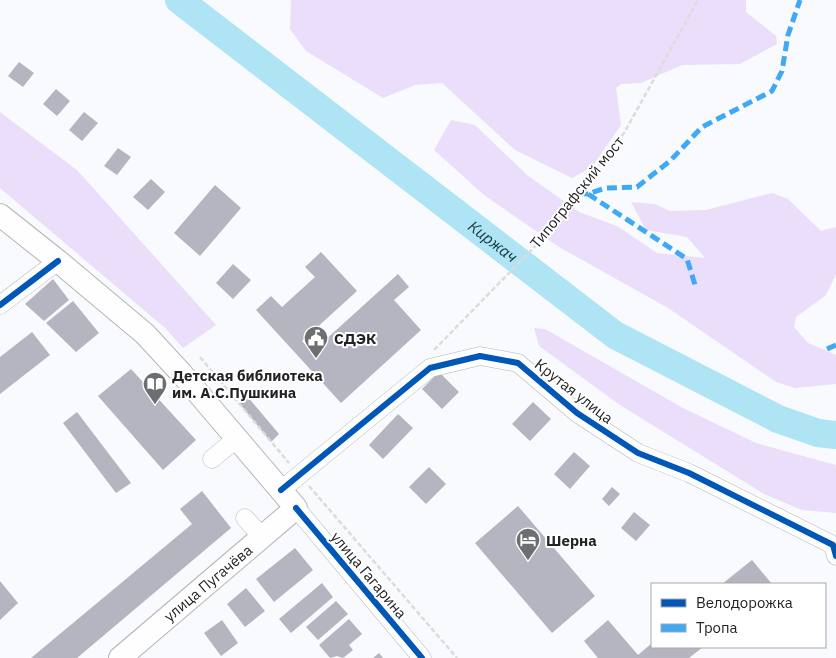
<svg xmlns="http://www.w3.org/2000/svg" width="836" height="658" viewBox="0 0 836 658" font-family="'IBM Plex Sans',sans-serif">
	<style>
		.green { fill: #eadefb }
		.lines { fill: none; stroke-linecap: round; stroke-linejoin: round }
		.river { stroke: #aee4f4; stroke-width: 28 }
		.building { fill: #b4b5c1 }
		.minor-casing { stroke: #b4b5b7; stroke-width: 19 }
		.major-casing { stroke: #b4b5b7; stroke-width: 24 }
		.path { stroke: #dcdcdd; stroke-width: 2.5; stroke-dasharray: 5 2.5; stroke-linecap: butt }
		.minor { stroke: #fefeff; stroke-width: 18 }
		.major { stroke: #fefeff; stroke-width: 22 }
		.quiet { stroke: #3fa9f5; stroke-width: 5; stroke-dasharray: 10 5; stroke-linecap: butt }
		.cycleway-casing { stroke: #fff; stroke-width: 9 }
		.cycleway { stroke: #0057b8; stroke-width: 6 }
		.labels { text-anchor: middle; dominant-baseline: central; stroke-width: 4; stroke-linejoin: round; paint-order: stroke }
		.street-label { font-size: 15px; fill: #222324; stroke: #fff }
		.poi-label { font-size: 15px; font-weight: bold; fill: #222324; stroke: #fff; text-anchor: start }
		.water-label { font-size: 16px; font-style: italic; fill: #123740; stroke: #fff }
	</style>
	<rect width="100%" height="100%" fill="#f8fafd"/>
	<!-- green -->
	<path class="green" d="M291,0H746V12L776,36L777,44L740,64L682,65L641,83L621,84L616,88L621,125L592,167L572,178L515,150L442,83L415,85L383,98L306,51L290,29Z
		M0,112L77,170L216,325L183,348L165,328L0,188Z
		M451,120L475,125L527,175L579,212L617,226L657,253L705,258L687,237L646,230L631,202L655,204L670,211L706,210L772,193L788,199L821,231L836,227V274L826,295L796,317L794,327L808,343L836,355V384L795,388L776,382L668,308L559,247L484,195L434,150Z
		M534,328L545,329L683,408L756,443L836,465V513L802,510L764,494L620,405L539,346Z"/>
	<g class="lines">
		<!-- river -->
		<path class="river" id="s1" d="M179,0L615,335L778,419L818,433L836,435"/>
	</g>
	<!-- building -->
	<path class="building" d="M19,62L34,73L23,87L8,76Z
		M56,89L70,101L57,116L43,104Z
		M84,112L98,123L82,141L69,130Z
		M118,148L131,157L117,175L104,166Z
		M151,179L165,192L148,210L133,197Z
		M215,185L241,208L200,256L174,233Z
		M321,252L357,291L302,341L312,352L398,274L409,287L394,300L421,330L341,403L256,310L271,296L282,307L315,277L305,267Z
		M233,264L251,280L233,299L216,283Z
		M53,279L69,300L44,321L25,304Z
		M73,301L99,333L76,352L46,323Z
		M32,332L50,355L0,394V357Z
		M131,369L196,440L163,470L98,396Z
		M439,372L459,392L442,409L422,389Z
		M247,396L279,434L271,442L239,403Z
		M533,402L551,419L530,441L512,424Z
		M77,412L131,483L116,493L63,423Z
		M398,414L413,428L383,459L369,445Z
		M574,452L590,466L570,489L554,474Z
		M429,467L446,484L426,504L409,487Z
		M612,487L620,494L609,506L602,499Z
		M202,491L231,528L77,658H31L192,524L180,509Z
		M518,506L595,596L552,633L475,543Z
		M634,512L650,525L636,541L621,528Z
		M295,548L313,570L274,602L256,579Z
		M752,560L772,584H722Z
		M0,581L18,603L0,620Z
		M322,583L333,597L291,633L279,619Z
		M246,588L265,611L245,627L227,604Z
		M336,601L348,614L318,640L306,627Z
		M349,619L362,634L349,645L353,650L343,658L337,656L330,658L319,645Z
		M222,620L238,643L221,656L204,633Z
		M608,620L638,655L652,643V647H703L689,658H598L584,641Z
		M379,653L383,658H373Z"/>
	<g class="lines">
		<defs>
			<path id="minor" d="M0,305L58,261
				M212,459L237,438
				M281,490L430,368L480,356L518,363L577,413L638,453L689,473L833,545L836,556
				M296,508L422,658
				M245,518L262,537"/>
			<path id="major" d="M0,215L58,261L145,334L181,373L296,508L120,658"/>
		</defs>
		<!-- minor casing -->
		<use href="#minor" class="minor-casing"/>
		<!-- major casing -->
		<use href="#major" class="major-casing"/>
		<!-- path -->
		<path class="path" d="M434,350L544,237L624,133L698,0
			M200,357L289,463
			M309,486L457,658"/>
		<!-- minor -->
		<use href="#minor" class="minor"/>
		<!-- major -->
		<use href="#major" class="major"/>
		<!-- quiet -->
		<path class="quiet" d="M578,193L588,194L605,188L637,187L670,161L702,127L772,91L782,71L788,35L800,0
			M588,194L687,259L696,288
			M827,349L836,345"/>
		<defs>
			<path id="cycleway" d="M0,305L58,261
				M281,490L430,368L480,356L518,363L577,413L638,453L689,473L833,545L836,556
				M296,508L422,658"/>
		</defs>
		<!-- cycleway casing -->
		<use href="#cycleway" class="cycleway-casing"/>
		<!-- cycleway -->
		<use href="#cycleway" class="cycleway"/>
	</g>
	<!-- icons -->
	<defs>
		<symbol id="civic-pin" viewBox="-11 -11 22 30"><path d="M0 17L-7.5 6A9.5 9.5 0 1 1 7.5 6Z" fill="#6d6e70" stroke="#fff"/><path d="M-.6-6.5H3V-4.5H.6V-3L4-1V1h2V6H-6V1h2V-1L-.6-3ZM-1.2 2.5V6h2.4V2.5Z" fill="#fff"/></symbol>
		<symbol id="library-pin" viewBox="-11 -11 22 30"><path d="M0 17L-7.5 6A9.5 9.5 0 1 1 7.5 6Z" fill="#6d6e70" stroke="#fff"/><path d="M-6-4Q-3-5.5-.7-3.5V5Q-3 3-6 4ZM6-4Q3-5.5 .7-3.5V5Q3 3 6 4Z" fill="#fff"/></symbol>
		<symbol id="hotel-pin" viewBox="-11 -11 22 30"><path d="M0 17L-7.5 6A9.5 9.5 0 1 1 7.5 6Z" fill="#6d6e70" stroke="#fff"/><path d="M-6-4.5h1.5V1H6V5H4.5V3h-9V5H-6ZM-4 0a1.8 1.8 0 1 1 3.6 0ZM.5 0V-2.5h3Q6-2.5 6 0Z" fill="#fff"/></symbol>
	</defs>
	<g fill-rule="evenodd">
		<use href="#civic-pin" x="302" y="324" width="28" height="38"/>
		<use href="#library-pin" x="141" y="370" width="28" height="38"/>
		<use href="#hotel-pin" x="514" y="526" width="28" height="38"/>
	</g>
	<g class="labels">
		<!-- street labels -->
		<g class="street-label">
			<text transform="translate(577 192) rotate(-51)">Типографский мост</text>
			<text transform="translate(574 391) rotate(38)">Крутая улица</text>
			<text transform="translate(369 575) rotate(50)">улица Гагарина</text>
			<text transform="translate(208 583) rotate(-40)">улица Пугачёва</text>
		</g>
		<!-- poi labels -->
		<g class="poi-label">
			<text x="334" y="338">СДЭК</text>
			<text x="172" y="375">Детская библиотека<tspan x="172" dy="17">им. А.С.Пушкина</tspan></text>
			<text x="546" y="540">Шерна</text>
		</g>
		<!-- water labels -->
		<g class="water-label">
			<text stroke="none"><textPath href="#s1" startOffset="396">Киржач</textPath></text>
		</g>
	</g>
	<!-- legend -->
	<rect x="651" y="583" width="175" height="65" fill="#ffffff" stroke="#a7a7a7"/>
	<rect x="661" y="599" width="25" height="8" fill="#0057b8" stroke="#a7a7a7"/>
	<text x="696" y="608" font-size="15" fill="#222324">Велодорожка</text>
	<rect x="661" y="624" width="25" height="8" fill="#3fa9f5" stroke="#a7a7a7"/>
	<text x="696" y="633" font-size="15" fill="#222324">Тропа</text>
</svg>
